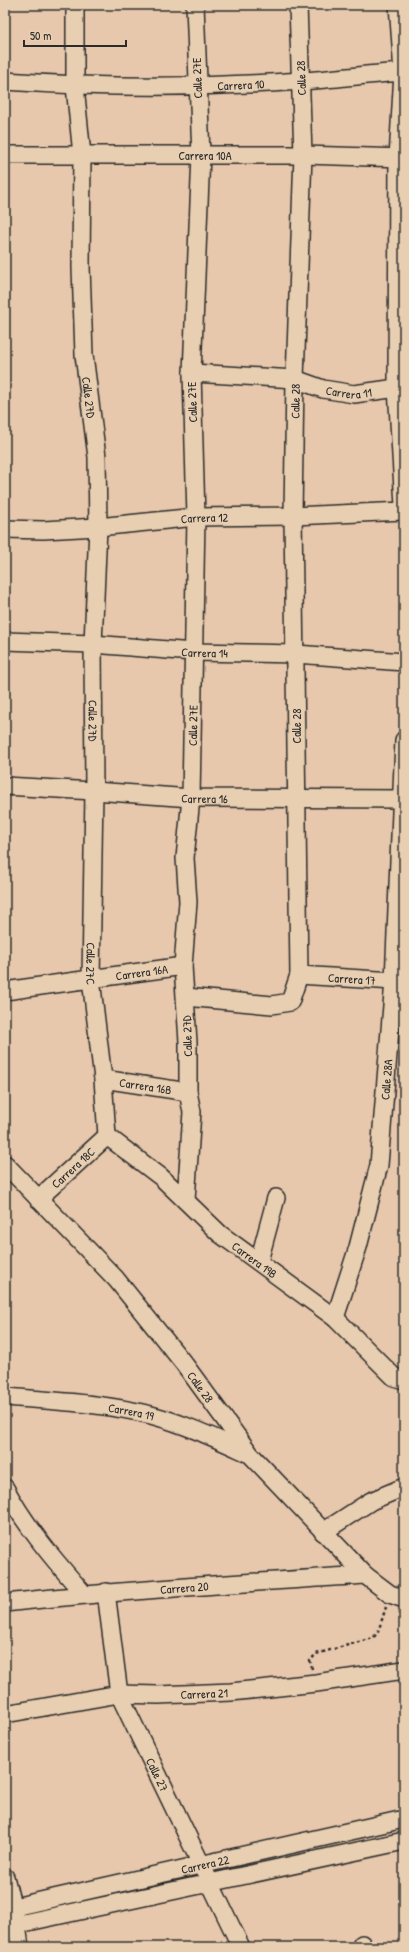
<svg xmlns="http://www.w3.org/2000/svg" width="409" height="1952" viewBox="0 0 409 1952" font-family="'Patrick Hand',sans-serif">
	<style>
		.lines { fill: none; stroke-linecap: round; stroke-linejoin: round }
		.minor-casing { stroke: #2b2b2b; stroke-width: 20 }
		.path { stroke: #2b2b2b; stroke-width: 2.5; stroke-dasharray: 3 3; stroke-linecap: butt }
		.minor { stroke: #e9cfb1; stroke-width: 17 }
		.labels { text-anchor: middle; dominant-baseline: central; stroke-width: 3; stroke-linejoin: round; paint-order: stroke }
		.street-label { font-size: 12px; fill: #2b2b2b; stroke: #e9cfb1 }
	</style>
	<rect width="100%" height="100%" fill="#e8c8ad"/>
	<filter id="ink" filterUnits="userSpaceOnUse"><feTurbulence type="fractalNoise" baseFrequency=".025" numOctaves="2"/><feDisplacementMap in="SourceGraphic" scale="8" xChannelSelector="R" yChannelSelector="G"/><feConvolveMatrix kernelMatrix="1 2 1 2 8 2 1 2 1" color-interpolation-filters="sRGB"/></filter>
	<g filter="url(#ink)">
		<g class="lines">
			<defs>
				<g id="minor">
					<path id="s1" d="M75,5V86L82,155L81,267L84,355L97,457L98,527L93,644L94,791L91,979L103,1079L107,1136"/>
					<path d="M398,5L403,72L398,158L397,388L404,506"/>
					<path id="s2" d="M5,81C103,88 203,88 301,81C336,79 370,74 404,72"/>
					<path id="s3" d="M5,155H303L404,158"/>
					<path id="s4" d="M192,373L295,379L323,389L354,394L404,387"/>
					<path id="s5" d="M5,529L43,530L98,527L196,517L293,516L404,511"/>
					<path id="s6" d="M5,641L93,644L193,652L296,654L404,662"/>
					<path id="s7" d="M5,786L94,791L191,798L404,799"/>
					<path id="s8" d="M299,975L394,981L404,983"/>
					<path id="s9" d="M5,991L183,966"/>
					<path id="s10" d="M186,997L272,1005L290,1002L299,975L293,516L295,379L303,155L298,5"/>
					<path id="s11" d="M103,1079L188,1092"/>
					<path id="s12" d="M107,1136L161,1177L220,1234L335,1318L394,1377L404,1380"/>
					<path id="s13" d="M5,1164L116,1279L185,1365L250,1454L365,1575L390,1594L404,1599"/>
					<path id="s14" d="M38,1199L107,1136"/>
					<path id="s15" d="M186,1200L192,1112L188,1092V1042L183,966L188,902L185,858L191,798L196,517L192,373L201,155L195,5"/>
					<path d="M259,1261L276,1198"/>
					<path id="s16" d="M335,1318L358,1247L379,1165L394,981L404,740"/>
					<path id="s17" d="M5,1397C54,1401 103,1403 151,1415C185,1424 217,1439 248,1453"/>
					<path d="M5,1488C26,1527 55,1561 84,1594"/>
					<path d="M323,1532L371,1501L404,1487"/>
					<path id="s18" d="M106,1592L119,1694L241,1947"/>
					<path id="s19" d="M5,1603C125,1590 245,1583 365,1575"/>
					<path id="s20" d="M5,1714L119,1694L158,1695L231,1692L316,1683L404,1670"/>
					<path d="M5,1877L17,1925L20,1947"/>
					<path id="s21" d="M5,1909L404,1819"/>
					<path d="M5,1927L404,1841"/>
					<path d="M362,1944L363,1947"/>
				</g>
			</defs>
			<!-- minor casing -->
			<use href="#minor" class="minor-casing"/>
			<!-- path -->
			<path class="path" d="M312,1669L310,1661L316,1654L373,1638L378,1632L386,1607"/>
			<!-- minor -->
			<use href="#minor" class="minor"/>
		</g>
	</g>
	<g class="labels">
		<!-- street labels -->
		<g class="street-label">
			<text transform="translate(197 78) rotate(-92)">Calle 27E</text>
			<text transform="translate(301 78) rotate(-92)">Calle 28</text>
			<text stroke="none"><textPath href="#s2" startOffset="236">Carrera 10</textPath></text>
			<text stroke="none"><textPath href="#s3" startOffset="200">Carrera 10A</textPath></text>
			<text stroke="none"><textPath href="#s4" startOffset="159">Carrera 11</textPath></text>
			<text stroke="none"><textPath href="#s1" startOffset="393">Calle 27D</textPath></text>
			<text transform="translate(192 402) rotate(-92)">Calle 27E</text>
			<text stroke="none"><textPath href="#s10" startOffset="707">Calle 28</textPath></text>
			<text stroke="none"><textPath href="#s5" startOffset="200">Carrera 12</textPath></text>
			<text stroke="none"><textPath href="#s6" startOffset="200">Carrera 14</textPath></text>
			<text stroke="none"><textPath href="#s1" startOffset="717">Calle 27D</textPath></text>
			<text stroke="none"><textPath href="#s15" startOffset="476">Calle 27E</textPath></text>
			<text transform="translate(296 726) rotate(-90)">Calle 28</text>
			<text stroke="none"><textPath href="#s7" startOffset="200">Carrera 16</textPath></text>
			<text stroke="none"><textPath href="#s1" startOffset="960">Calle 27C</textPath></text>
			<text stroke="none"><textPath href="#s9" startOffset="138">Carrera 16A</textPath></text>
			<text stroke="none"><textPath href="#s8" startOffset="53">Carrera 17</textPath></text>
			<text transform="translate(187 1036) rotate(-92)">Calle 27D</text>
			<text stroke="none"><textPath href="#s16" startOffset="245">Calle 28A</textPath></text>
			<text stroke="none"><textPath href="#s11" startOffset="43">Carrera 16B</textPath></text>
			<text stroke="none"><textPath href="#s14" startOffset="47">Carrera 18C</textPath></text>
			<text stroke="none"><textPath href="#s12" startOffset="193">Carrera 19B</textPath></text>
			<text stroke="none"><textPath href="#s13" startOffset="297">Calle 28</textPath></text>
			<text stroke="none"><textPath href="#s17" startOffset="127">Carrera 19</textPath></text>
			<text stroke="none"><textPath href="#s19" startOffset="180">Carrera 20</textPath></text>
			<text stroke="none"><textPath href="#s20" startOffset="201">Carrera 21</textPath></text>
			<text stroke="none"><textPath href="#s18" startOffset="192">Calle 27</textPath></text>
			<text stroke="none"><textPath href="#s21" startOffset="205">Carrera 22</textPath></text>
		</g>
	</g>
	<!-- margin -->
	<rect width="409" height="1952" fill="none" stroke="#e9cfb1" stroke-width="20"/>
	<rect x="10" y="10" width="389" height="1932" fill="none" stroke="#2b2b2b" stroke-width="1.5" filter="url(#ink)"/>
	<!-- scale -->
	<path d="M24 40v6h102v-6" fill="none" stroke="#2b2b2b" stroke-width="2"/>
	<text x="30" y="40" font-size="12" fill="#2b2b2b" stroke="#e9cfb1" stroke-width="3" paint-order="stroke">50 m</text>
</svg>
